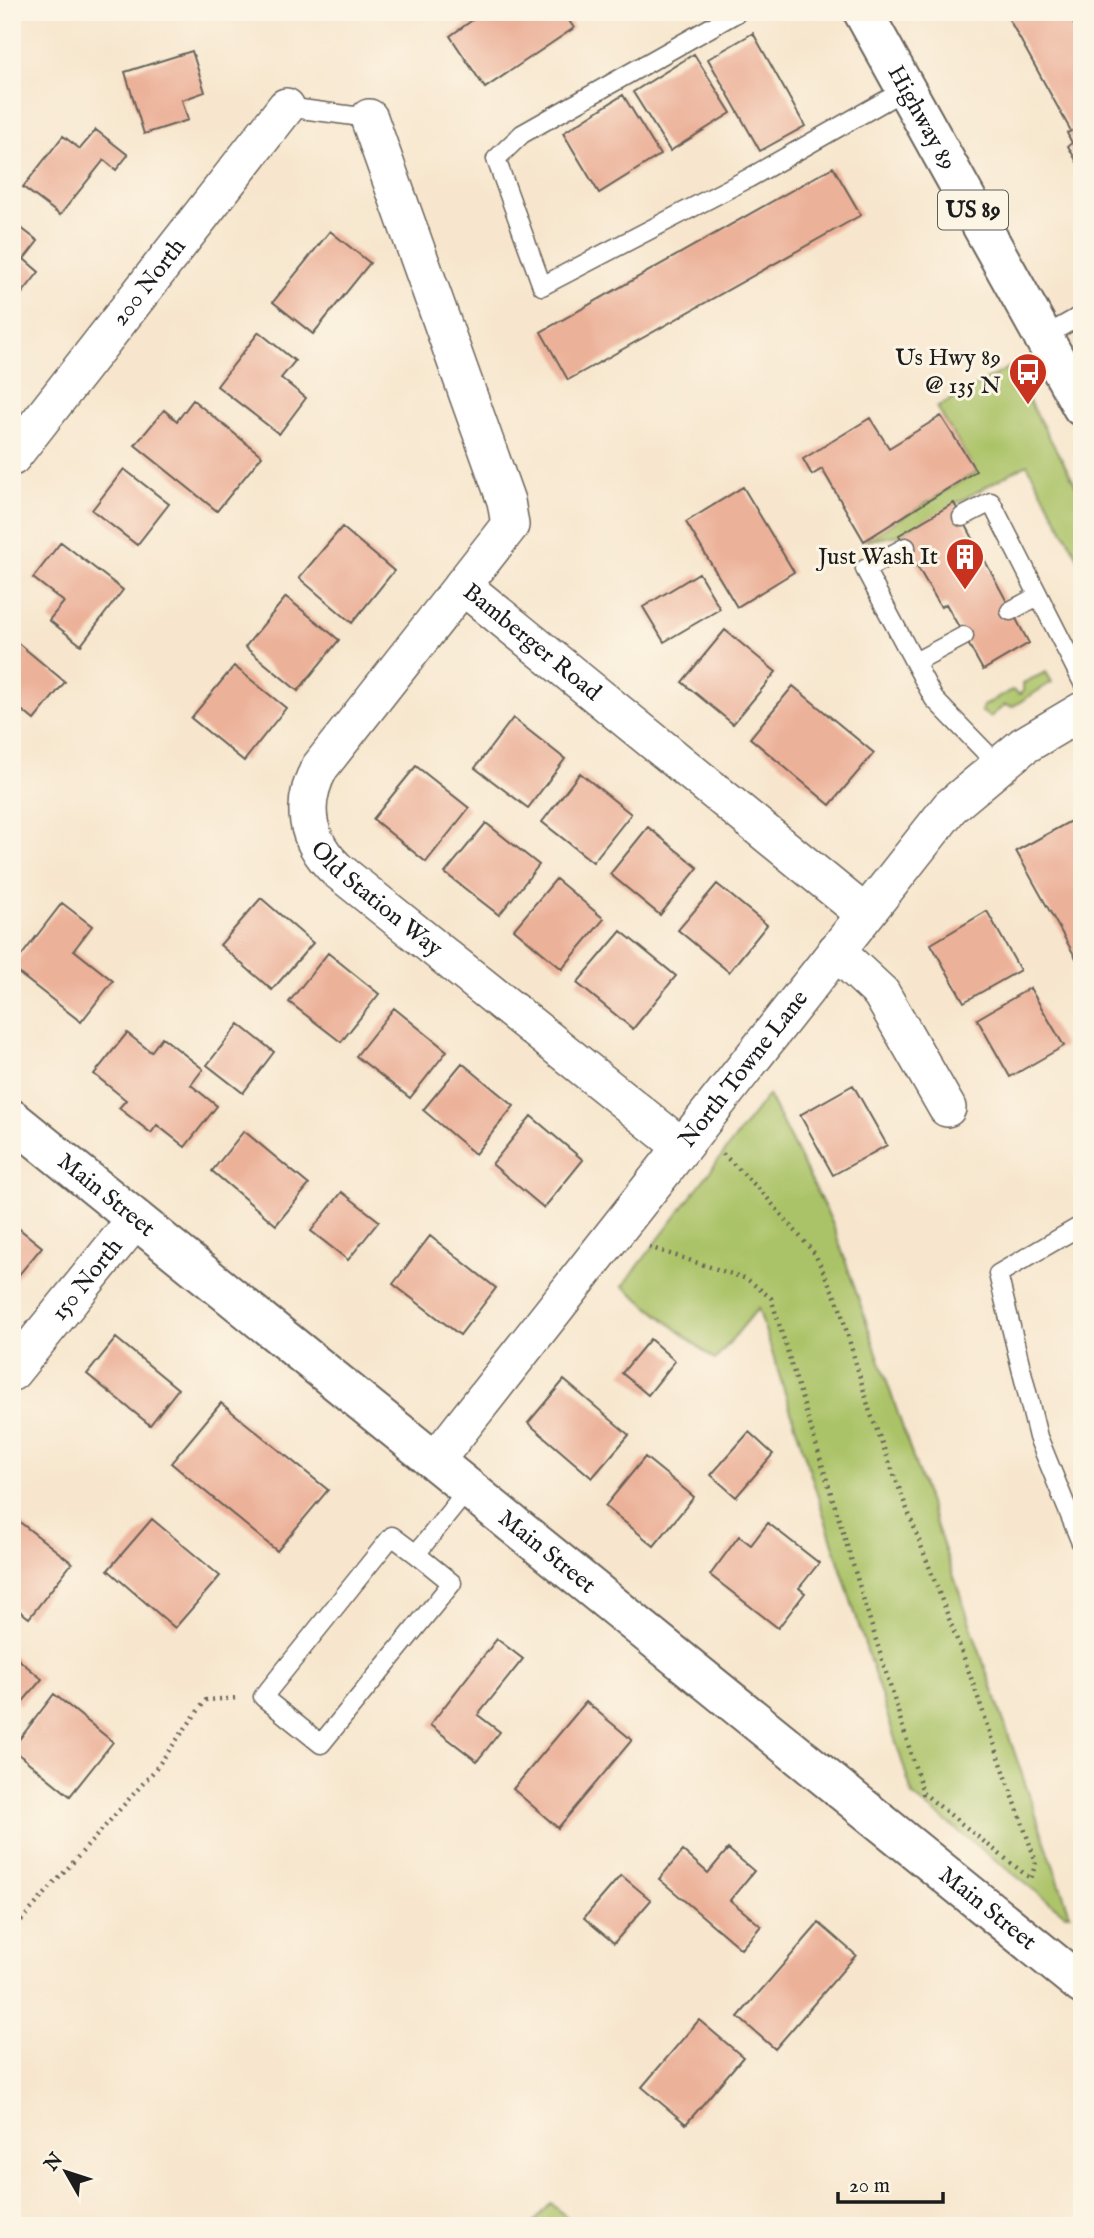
<svg xmlns="http://www.w3.org/2000/svg" width="1094" height="2238" viewBox="0 0 1094 2238" font-family="'IM FELL English',serif">
	<style>
		.green { fill: #abc368; stroke: #647042; stroke-width: 2 }
		.building { fill: #ecb199 }
		.lines { fill: none; stroke-linecap: round; stroke-linejoin: round }
		.service-casing { stroke: #69635a; stroke-width: 21 }
		.minor-casing { stroke: #69635a; stroke-width: 40 }
		.tertiary-casing { stroke: #69635a; stroke-width: 42 }
		.primary-casing { stroke: #69635a; stroke-width: 42 }
		.path { stroke: #69635a; stroke-width: 4.5; stroke-dasharray: 2 5; stroke-linecap: butt }
		.service { stroke: #fff; stroke-width: 18 }
		.minor { stroke: #fff; stroke-width: 37 }
		.tertiary { stroke: #fff; stroke-width: 38 }
		.primary { stroke: #fff; stroke-width: 38 }
		.labels { text-anchor: middle; dominant-baseline: central; stroke-width: 6; stroke-linejoin: round; paint-order: stroke }
		.shield { fill: #fcf5e5; stroke: #5f5d58; stroke-width: 2 }
		.shield-label { font-size: 23px; font-weight: bold; fill: #1c1c1c }
		.street-label { font-size: 24px; fill: #1c1c1c; stroke: #fcf5e5 }
		.poi-label { font-size: 24px; fill: #1c1c1c; stroke: #fcf5e5; text-anchor: end }
	</style>
	<rect width="100%" height="100%" fill="#fcf5e5"/>
	<filter id="ink" filterUnits="userSpaceOnUse"><feTurbulence type="fractalNoise" baseFrequency=".0143" numOctaves="2"/><feDisplacementMap in="SourceGraphic" scale="14" xChannelSelector="R" yChannelSelector="G"/><feConvolveMatrix kernelMatrix="1 2 1 2 8 2 1 2 1" color-interpolation-filters="sRGB"/></filter>
	<filter id="wash" filterUnits="userSpaceOnUse"><feTurbulence type="fractalNoise" baseFrequency=".00686" numOctaves="4" result="noise"/><feDisplacementMap in="SourceGraphic" scale="28" xChannelSelector="R" yChannelSelector="G"/><feGaussianBlur stdDeviation="1.57" result="paint"/><feColorMatrix in="noise" values="0 0 0 0 0 0 0 0 0 0 0 0 0 0 0 0 0 1.4 0 .05"/><feComposite in="paint" operator="in"/></filter>
	<g filter="url(#wash)">
		<rect width="100%" height="100%" fill="#f7e6cd"/>
		<!-- green -->
		<path class="green" d="M1010,367L1082,496V565L1027,464L899,535L864,541L976,472L937,407Z
			M1046,672L1052,682L1012,707L1005,705L990,717L981,711L983,706L1012,690L1019,694L1023,692V683Z
			M768,1095L832,1222L1070,1914H1065L913,1796L758,1308L715,1360L623,1286Z
			M551,2203L577,2226H531Z"/>
		<g id="blocks">
			<!-- building -->
			<path class="building" d="M484,12H563L574,28L485,88L450,36Z
				M1005,12H1067L1075,26L1082,24V162L1078,164L1068,146L1072,143L1067,133L1071,131Z
				M753,33L805,126L760,151L708,59Z
				M192,51L205,92L182,100L188,120L144,134L125,72Z
				M694,54L731,113L670,151L633,92Z
				M623,95L660,155L599,193L563,133Z
				M96,130L128,155L116,170L104,160L60,215L23,187L63,136L80,149Z
				M833,167L861,215L568,380L541,332Z
				M12,221L38,241L24,259L39,272L12,306Z
				M330,231L370,263L313,334L273,302Z
				M259,332L295,361L281,378L306,398L279,434L217,386Z
				M193,400L262,456L217,511L135,445L164,410L177,421Z
				M941,416L976,471L864,541L822,469L812,475L803,459L870,418L889,448Z
				M124,469L169,504L137,545L92,510Z
				M743,487L794,572L737,607L686,522Z
				M954,503L1029,643L983,670L946,604L941,607L899,535Z
				M342,527L394,571L352,623L299,578Z
				M61,542L123,590L81,645L49,620L64,602L33,578Z
				M699,573L720,609L664,642L643,607Z
				M286,597L339,640L298,691L245,647Z
				M725,630L776,672L733,724L682,682Z
				M12,638L65,682L34,720L12,702Z
				M234,666L286,708L244,761L191,718Z
				M793,686L874,753L830,805L750,738Z
				M513,718L565,759L528,808L475,768Z
				M416,766L469,808L426,862L373,819Z
				M580,773L631,814L593,862L542,822Z
				M1076,818L1082,828V969L1016,851Z
				M486,823L539,865L499,915L445,873Z
				M648,827L698,868L660,915L610,874Z
				M556,879L604,919L562,969L514,929Z
				M717,884L767,925L729,972L678,930Z
				M261,898L313,943L272,990L220,945Z
				M62,903L92,926L74,950L113,981L81,1022L12,968Z
				M987,911L1020,970L964,1002L931,944Z
				M621,931L676,976L633,1029L577,983Z
				M328,953L379,994L341,1042L289,1002Z
				M1030,988L1064,1046L1010,1077L977,1019Z
				M394,1008L447,1051L410,1098L356,1056Z
				M239,1024L274,1052L243,1093L207,1065Z
				M127,1033L151,1052L162,1037L203,1069L191,1085L217,1106L185,1147L157,1125L151,1133L119,1108L126,1100L94,1074Z
				M462,1063L514,1106L475,1154L423,1110Z
				M853,1085L887,1145L833,1175L800,1115Z
				M531,1116L583,1160L544,1208L492,1164Z
				M244,1131L309,1185L276,1225L212,1171Z
				M342,1192L379,1221L348,1260L311,1231Z
				M12,1223L42,1247L12,1283Z
				M430,1236L496,1288L460,1335L393,1284Z
				M116,1338L178,1389L150,1425L87,1374Z
				M650,1339L675,1361L648,1395L622,1373Z
				M564,1380L629,1435L592,1478L528,1423Z
				M221,1403L328,1490L277,1551L171,1463Z
				M749,1432L773,1454L736,1497L711,1475Z
				M645,1457L694,1497L654,1546L605,1506Z
				M12,1516L72,1563L29,1618L12,1605Z
				M152,1519L220,1576L175,1628L108,1570Z
				M768,1523L819,1563L799,1588L805,1593L778,1628L710,1575L739,1536L751,1545Z
				M497,1639L523,1659L478,1715L500,1732L477,1761L430,1725Z
				M12,1654L42,1679L20,1705L12,1699Z
				M54,1694L113,1742L70,1796L12,1749Z
				M586,1702L632,1740L558,1828L513,1789Z
				M728,1849L754,1871L730,1900L761,1926L741,1949L659,1879L683,1851L708,1873Z
				M621,1875L651,1900L614,1943L584,1918Z
				M819,1923L856,1955L775,2049L738,2017Z
				M699,2020L743,2057L686,2124L642,2087Z"/>
		</g>
	</g>
	<g filter="url(#ink)">
		<use href="#blocks" fill-opacity="0" stroke="#69635a" stroke-width="2"/>
		<g class="lines">
			<defs>
				<path id="service" d="M738,12L522,134L496,159L542,286L749,178L906,89
					M286,107L369,118
					M1043,337L1082,315
					M962,517L991,502L1082,681
					M906,547L865,569L934,699L998,765
					M1010,611L1038,596
					M915,662L964,636
					M1082,1225L998,1274L1038,1437L1082,1545
					M416,1554L392,1536L263,1697L321,1744L452,1583L416,1554L469,1488"/>
				<g id="minor">
					<path id="s1" d="M369,118L506,501L510,525L320,767C299,805 306,840 336,869L682,1147"/>
					<path id="s2" d="M12,457L286,107"/>
					<path id="s3" d="M463,586L865,914"/>
					<path d="M836,951L881,993L947,1108"/>
					<path id="s4" d="M12,1372L136,1219"/>
					<path id="s5" d="M435,1461L950,807L1023,746L1082,711"/>
				</g>
				<g id="tertiary">
					<path id="s6" d="M12,1119L1082,1985"/>
				</g>
				<g id="primary">
					<path id="s7" d="M863,12L1082,407"/>
				</g>
			</defs>
			<!-- service casing -->
			<use href="#service" class="service-casing"/>
			<!-- minor casing -->
			<use href="#minor" class="minor-casing"/>
			<!-- tertiary casing -->
			<use href="#tertiary" class="tertiary-casing"/>
			<!-- primary casing -->
			<use href="#primary" class="primary-casing"/>
			<!-- path -->
			<path class="path" d="M649,1247L747,1279L771,1298L923,1793L1031,1879L1036,1862L964,1658L870,1412L839,1305L815,1254L762,1192L723,1154
				M12,1931L154,1771L206,1700L239,1698"/>
			<!-- service -->
			<use href="#service" class="service"/>
			<!-- minor -->
			<use href="#minor" class="minor"/>
			<!-- tertiary -->
			<use href="#tertiary" class="tertiary"/>
			<!-- primary -->
			<use href="#primary" class="primary"/>
		</g>
	</g>
	<!-- icons -->
	<defs>
		<symbol id="bus-pin" viewBox="-11 -11 22 30"><path d="M0 17L-7.5 6A9.5 9.5 0 1 1 7.5 6Z" fill="#c8321e" stroke="#fcf5e5"/><path d="M-5-6H5V4H4V6H2V4H-2V6H-4V4H-5ZM-3.5-4V0h7V-4ZM-3.5 1.2v1.5H-2V1.2ZM2 1.2v1.5H3.5V1.2Z" fill="#fff"/></symbol>
		<symbol id="building-pin" viewBox="-11 -11 22 30"><path d="M0 17L-7.5 6A9.5 9.5 0 1 1 7.5 6Z" fill="#c8321e" stroke="#fcf5e5"/><path d="M-4-6H4V6H1V3H-1V6H-4ZM-2.5-4.3h1.7v1.8h-1.7ZM.8-4.3h1.7v1.8H.8ZM-2.5-1h1.7V.8h-1.7ZM.8-1h1.7V.8H.8Z" fill="#fff"/></symbol>
	</defs>
	<g fill-rule="evenodd">
		<use href="#bus-pin" x="1006" y="350" width="44" height="60"/>
		<use href="#building-pin" x="943" y="535" width="44" height="60"/>
	</g>
	<g class="labels">
		<!-- shield labels -->
		<rect class="shield" x="938" y="190.5" width="70" height="39" rx="5"/>
		<g class="shield-label">
			<text x="973" y="210">US 89</text>
		</g>
		<!-- street labels -->
		<g class="street-label">
			<text stroke="none"><textPath href="#s7" startOffset="121">Highway 89</textPath></text>
			<text stroke="none"><textPath href="#s2" startOffset="222">200 North</textPath></text>
			<text stroke="none"><textPath href="#s3" startOffset="89">Bamberger Road</textPath></text>
			<text stroke="none"><textPath href="#s1" startOffset="901">Old Station Way</textPath></text>
			<text stroke="none"><textPath href="#s5" startOffset="499">North Towne Lane</textPath></text>
			<text stroke="none"><textPath href="#s6" startOffset="121">Main Street</textPath></text>
			<text stroke="none"><textPath href="#s4" startOffset="119">150 North</textPath></text>
			<text stroke="none"><textPath href="#s6" startOffset="688">Main Street</textPath></text>
			<text stroke="none"><textPath href="#s6" startOffset="1255">Main Street</textPath></text>
		</g>
		<!-- poi labels -->
		<g class="poi-label">
			<text x="1001" y="358">Us Hwy 89<tspan x="1001" dy="28">@ 135 N</tspan></text>
			<text x="938" y="557">Just Wash It</text>
		</g>
	</g>
	<!-- margin -->
	<rect width="1094" height="2238" fill="none" stroke="#fcf5e5" stroke-width="42"/>
	<!-- north arrow -->
	<g transform="translate(66 2172) rotate(309)" stroke="#fcf5e5" stroke-width="5" paint-order="stroke">
	<path d="M0-5L12 26L0 18L-12 26Z" fill="#1c1c1c"/>
	<text y="-10" font-size="19" font-weight="bold" text-anchor="middle" fill="#1c1c1c">N</text>
	</g>
	<!-- scale -->
	<path d="M838 2192v10h105v-10" fill="none" stroke="#1c1c1c" stroke-width="3.5"/>
	<text x="849" y="2192" font-size="21" fill="#1c1c1c" stroke="#fcf5e5" stroke-width="5" paint-order="stroke">20 m</text>
</svg>
